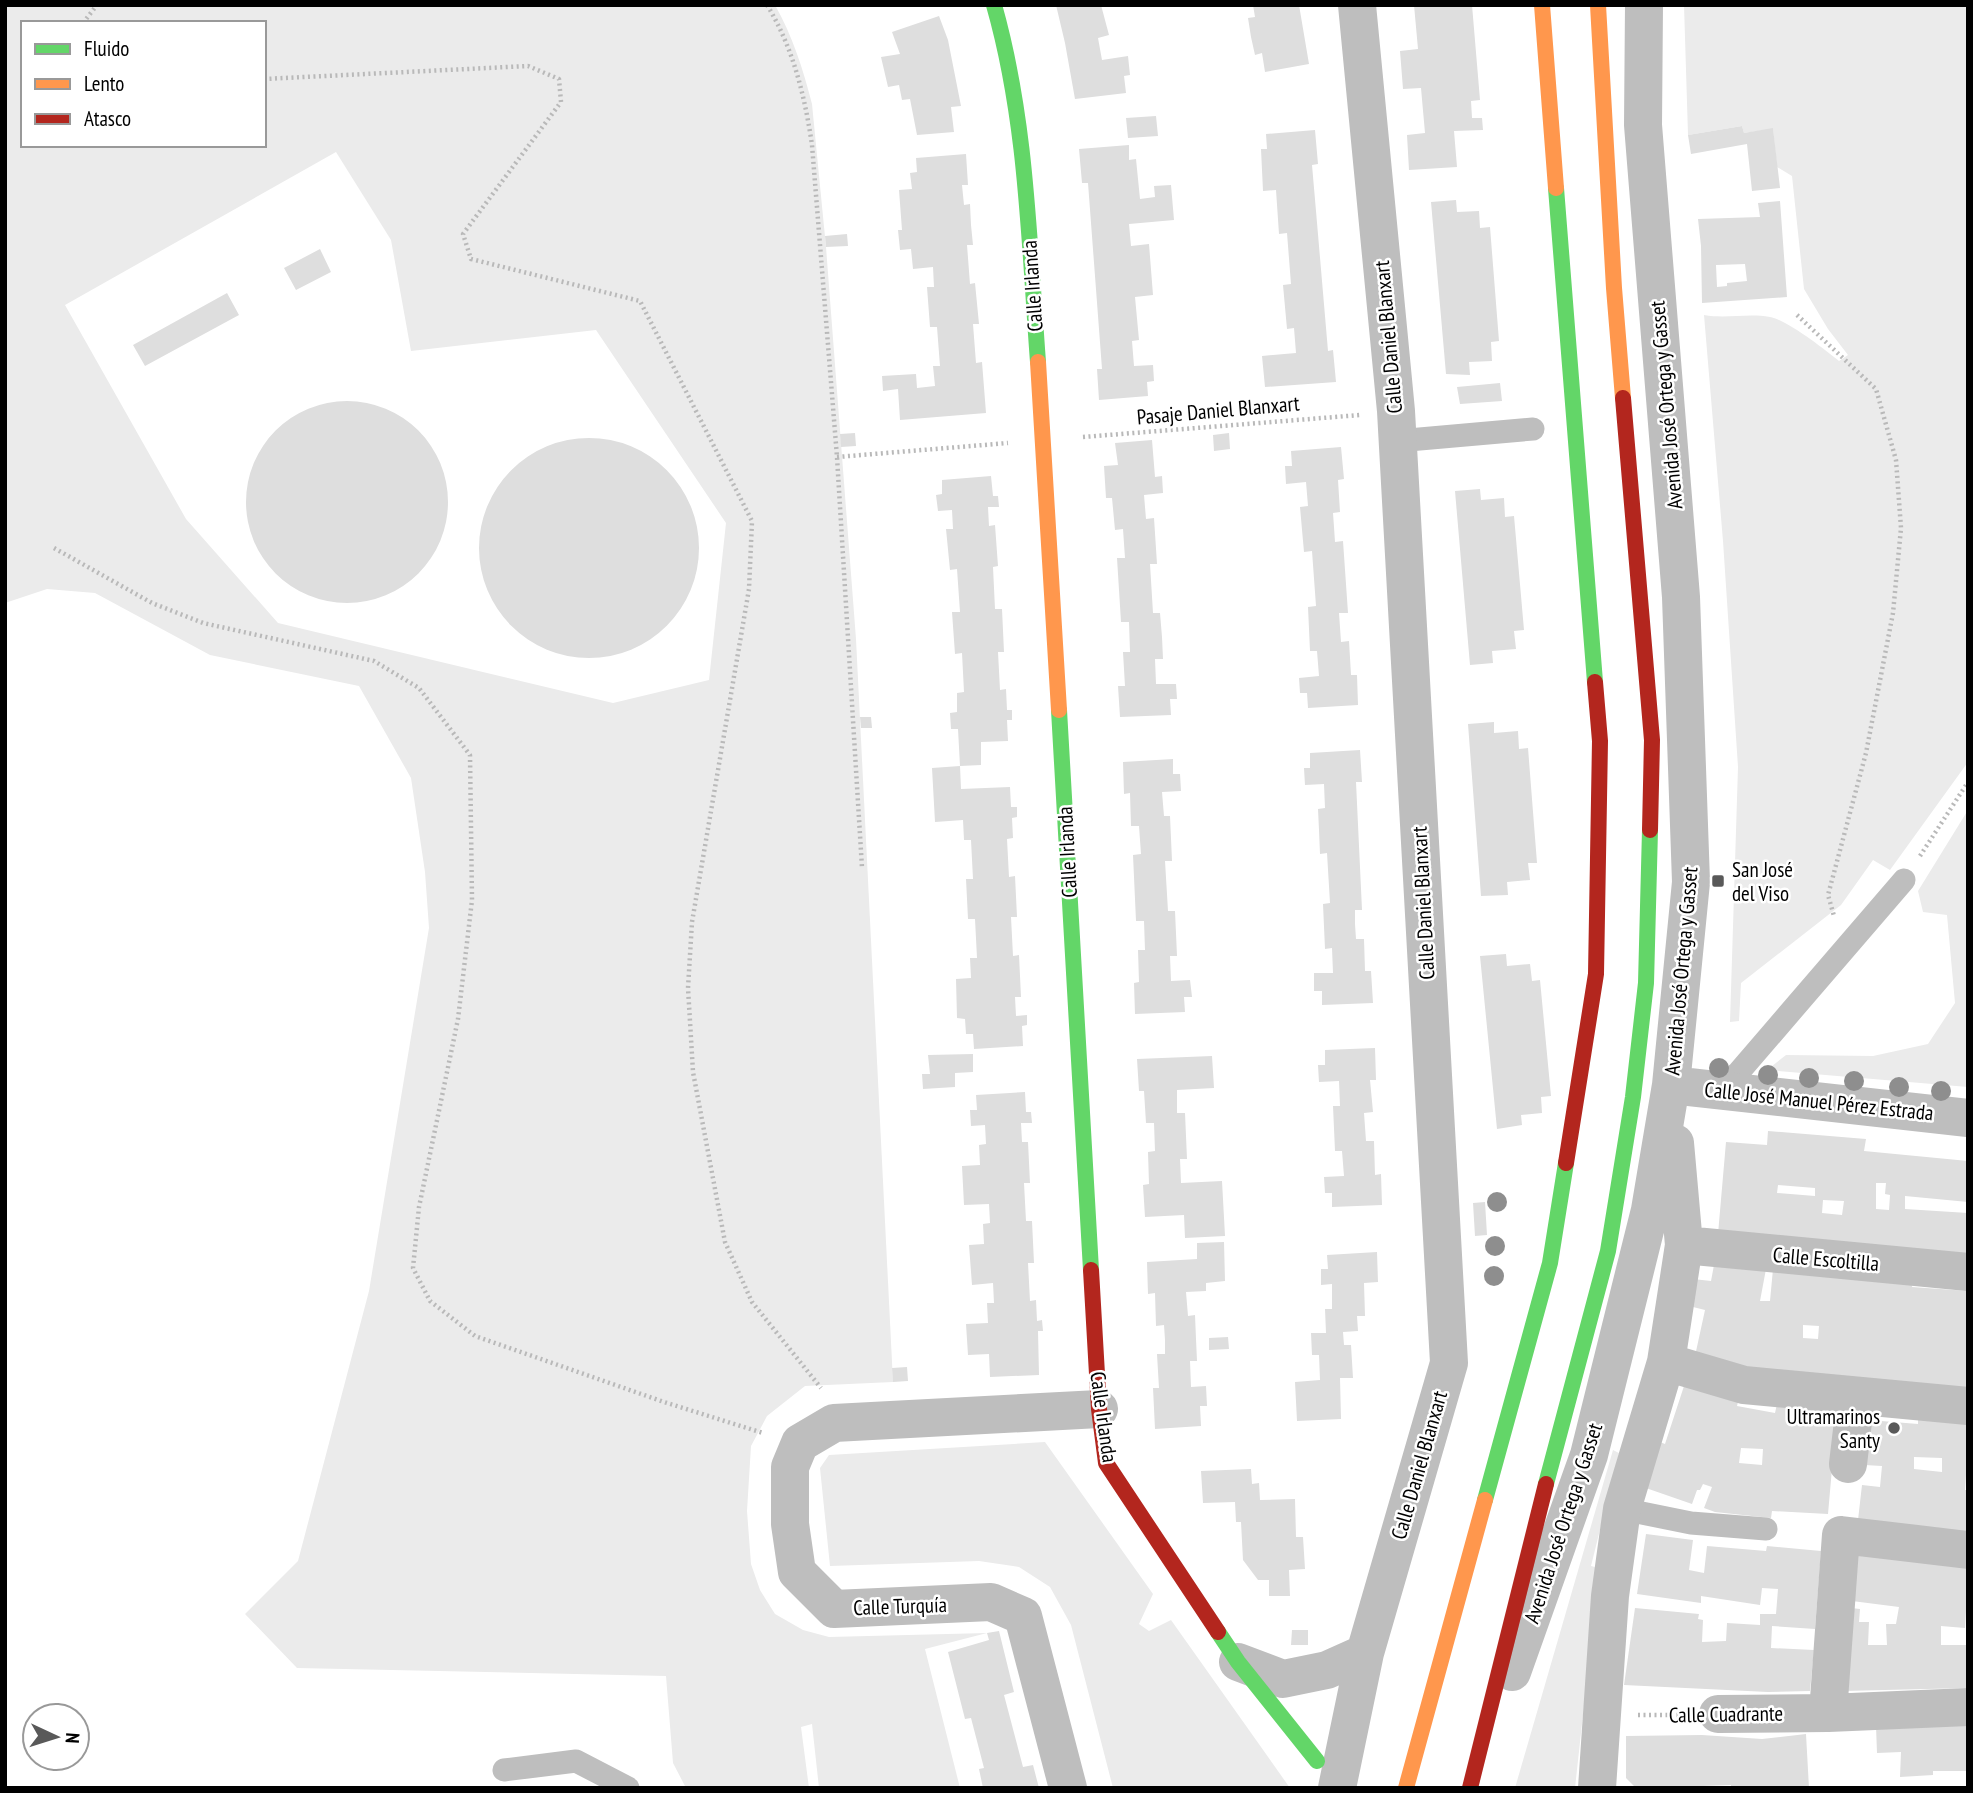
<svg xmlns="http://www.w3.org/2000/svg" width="1973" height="1793" viewBox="0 0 1973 1793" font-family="'PT Sans Narrow',sans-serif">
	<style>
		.green { fill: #ebebeb; fill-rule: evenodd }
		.building { fill: #dedede; fill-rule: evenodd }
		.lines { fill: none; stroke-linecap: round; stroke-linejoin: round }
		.path { stroke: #b9b9b9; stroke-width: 4.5; stroke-dasharray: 2 3.5; stroke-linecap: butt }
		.lane { stroke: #bebebe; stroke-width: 23 }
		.street { stroke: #bebebe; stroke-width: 38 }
		.fast { stroke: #63d668; stroke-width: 16 }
		.slow { stroke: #ff974d; stroke-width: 16 }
		.jam { stroke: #b3261e; stroke-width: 16 }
		.tree { fill: #8e8e8e }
		.poi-dot { fill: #595959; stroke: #fff; stroke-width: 2.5 }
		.labels { text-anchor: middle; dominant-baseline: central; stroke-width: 5; stroke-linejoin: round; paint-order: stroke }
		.street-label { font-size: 21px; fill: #000; stroke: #fff }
		.poi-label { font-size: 21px; fill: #000; stroke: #fff; text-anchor: start }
	</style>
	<rect width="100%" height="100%" fill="#fff"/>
	<!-- green -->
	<path class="green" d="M5,5H775C793,37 803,69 812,104L826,247L856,639L893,1382L805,1386L767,1416L751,1446L747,1511L751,1564L760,1590L775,1614L803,1630L829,1637L987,1633L925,1649L960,1788H819L812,1724L801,1727L809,1788H686L673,1763L666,1676L297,1668L245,1614L298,1561L369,1291L429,928L425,872L411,778L359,686L210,655L95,593L47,589L5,603ZM23,23H264V145H23ZM336,152L391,240L411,351L596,330L726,523L709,680L613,703L278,623L186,519L65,305Z
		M1684,5H1968V762L1890,870L1873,860L1841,905L1741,983L1739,1021L1730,1022L1738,767L1723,541L1704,315C1726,319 1748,313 1770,317C1787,320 1824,349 1839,361L1848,355L1828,329L1804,289L1792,176L1777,167L1773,129L1744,133L1742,126L1688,135Z
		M1968,810V1087L1767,1070L1786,1055L1873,1056L1928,1044L1955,1003L1947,915L1923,912L1918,891Z
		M1045,1442L1153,1594L1139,1624L1149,1631L1171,1620L1290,1788H1113L1071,1625L1050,1587L1019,1567L979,1561L830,1566L820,1468L829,1455Z
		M1613,1450L1619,1453L1591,1566L1599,1568L1575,1788H1515Z"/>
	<!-- building -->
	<path class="building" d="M1056,5H1101L1109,35L1098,38L1102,60L1128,56L1130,75L1124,76L1126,93L1075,99L1065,43Z
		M1253,5H1299L1309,64L1265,72L1262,53L1255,55L1251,37L1248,18L1255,17Z
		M1414,5H1472L1480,100L1471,101L1472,118H1482L1483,130L1454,131L1457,167L1409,170L1407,135L1425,133L1421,88L1403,89L1400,51L1418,49Z
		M939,16L948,40L961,106L951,107L954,132L917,135L910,99L902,100L899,85L888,87L881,57L900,54L892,32Z
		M1156,116L1158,136L1128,138L1126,118Z
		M1742,126L1744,133L1773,128L1780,188L1752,191L1747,144L1691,154L1688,135Z
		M1315,130L1318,164L1312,165L1316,211L1328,351L1333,350L1336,382L1265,387L1262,356L1296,353L1294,328L1287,329L1283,285L1291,284L1287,233L1279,234L1276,190L1263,191L1261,149H1267L1266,134Z
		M1129,145V160L1136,159L1140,199L1155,197L1154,186L1171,185L1174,220L1129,224L1131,246L1149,244L1153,295L1135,297L1139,340L1132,341L1134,366L1153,365L1154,381L1147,382L1148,396L1099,400L1097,369H1102L1088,183H1082L1079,149Z
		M966,154L968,185H962L964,205L970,204L971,225L973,245H967L970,284L975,283L979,324H973L976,363L982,362L986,413L900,420L898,389L883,391L882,376L916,374L917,388L935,386L933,366H940L937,327H930L927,287H934L933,267L913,269L911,249L900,250L898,230H902L899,190L912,189L910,173L917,172L916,158Z
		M1456,200L1457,212L1479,211L1480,228L1490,227L1499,341L1491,342L1492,361L1469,362L1470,375L1446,374L1431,202Z
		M1780,201L1787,297L1702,303L1701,246L1698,219L1760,217L1758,203ZM1745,264L1747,281L1727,283V286L1717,287L1716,265Z
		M847,234L848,246L826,247L825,236Z
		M320,249L331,272L296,290L284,268Z
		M227,293L239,315L145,366L133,345Z
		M1500,383L1502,401L1460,404L1457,387Z
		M246 502a101 101 0 1 1 202 0a101 101 0 1 1-202 0Z
		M855,433L856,446L841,447L840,434Z
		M1229,433L1230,449L1214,451L1213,435Z
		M479 548a110 110 0 1 1 220 0a110 110 0 1 1-220 0Z
		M1152,440L1155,477L1162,476L1163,493L1144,495L1146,519L1154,518L1157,564H1150L1153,613H1160L1162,637L1163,659H1155L1156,684H1176L1177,699H1170L1171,715L1120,717L1118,686H1125L1123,652H1130L1129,622H1121L1117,558H1125L1123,529L1115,530L1112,498H1106L1104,466L1118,465L1115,443Z
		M1341,447L1344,479L1338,480L1340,512L1333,513L1334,527L1335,542L1343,541L1348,613H1339L1341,642L1349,641L1351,675H1357L1358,705L1308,708L1307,693H1300L1299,678L1319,676L1317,651H1310L1308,607L1316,606L1312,551L1304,552L1300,507L1308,506L1306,482L1286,484L1285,466H1292L1291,451Z
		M991,476L993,496H998L999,507H988L989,526L995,525L998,566L993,567L995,609H1002L1004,652H998L1000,690L1006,689L1007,710H1012V720H1007L1008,741L981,742V765L960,766L958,729H951L950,713L957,712V693L964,692L962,653L955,654L952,612H960L957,569L950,570L946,529H953L952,510L938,511L936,495L942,494V480Z
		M1480,489L1481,500L1504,498L1505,517L1514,516L1524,630L1514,631L1516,649L1492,651L1493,663L1470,665L1455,491Z
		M860,717H871L872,728H861Z
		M1494,722V733L1518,731L1519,749L1528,748L1537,863H1528L1530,880L1507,882L1508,895L1481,896L1468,724Z
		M1360,750L1362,782H1356L1362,910H1355V924L1356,939H1364L1365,971H1371L1373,1003L1322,1005V991H1314V973H1333L1332,948L1325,949L1323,904L1330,903L1327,853L1320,854L1319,830L1318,809L1325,808L1324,784L1305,785L1304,768H1310V753Z
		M1173,759V774H1180L1181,791L1162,792L1164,816H1170L1172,861H1165L1168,911H1175L1177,956H1170L1171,981L1190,980L1192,997H1184L1185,1012L1135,1014L1134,983L1139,982L1138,950H1145L1144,921H1136L1133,855L1141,854L1139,826H1131L1130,793L1124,794L1123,762Z
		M960,766L961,789L1010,787L1011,807H1017V817L1012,818L1013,838L1007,839L1009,877L1015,876L1017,917H1011L1013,956L1019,955L1021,997H1015L1016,1016L1027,1015V1025L1022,1026L1023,1046L974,1049L973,1034H966L965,1019L957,1018L956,979L971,978L970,958H977L975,919H968L966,879H973L971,840H964L963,820L935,822L932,768Z
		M1506,954L1507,966L1530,964L1532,981L1540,980L1551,1096L1541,1097L1542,1113L1521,1115L1522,1125L1497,1129L1480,956Z
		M1375,1048L1376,1080H1370L1373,1112L1364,1113L1366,1141H1374L1375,1175L1381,1174L1382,1205L1332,1207V1193H1325L1324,1177L1344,1176L1342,1151H1335L1333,1106H1340L1339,1081L1319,1082L1318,1065H1325V1050Z
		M973,1054V1072L955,1073V1087L923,1089L922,1074H930L928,1055Z
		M1212,1056L1214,1088L1177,1090V1113H1185L1187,1159H1180L1181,1183L1222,1181L1225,1236L1185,1238L1184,1215L1145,1217L1143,1185L1149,1184L1148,1152L1155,1151L1154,1123H1146L1144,1091H1139L1137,1059Z
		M1025,1092L1026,1112H1031L1032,1123H1021L1022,1142H1028L1030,1183H1024L1026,1221H1032L1034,1263H1028L1030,1301L1036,1300L1037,1321L1042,1320L1043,1331H1038L1039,1375L990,1377L989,1354L968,1355L966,1324L988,1323L987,1303H994L993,1283L972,1285L969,1245L984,1244L983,1224L990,1223L989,1204L964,1205L962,1166L980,1165L979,1145L986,1144L985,1125L971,1126L970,1110H977L976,1095Z
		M1768,1131L1866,1139L1864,1151L1968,1161V1202L1905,1196V1209L1968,1213V1257L1718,1234L1726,1142L1767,1145ZM1876,1183H1886L1885,1194L1890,1195L1889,1210L1876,1209ZM1778,1185L1815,1188V1196L1777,1193ZM1823,1200L1844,1201L1842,1215L1822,1213Z
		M1485,1202L1487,1235L1475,1236L1473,1203Z
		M1224,1242L1225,1281L1206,1283V1291L1186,1292L1188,1316L1195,1315L1196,1339L1197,1361H1190L1191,1387L1206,1386L1207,1406H1200L1201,1426L1155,1429L1153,1388H1159L1157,1354H1165V1340L1164,1325L1156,1326L1155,1293L1148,1294L1147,1262L1197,1259V1243Z
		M1377,1252L1378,1282L1364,1283L1365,1316H1357L1358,1331L1343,1332L1344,1345H1351L1353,1378H1340L1341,1419L1297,1421L1295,1382L1320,1380L1319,1355H1312L1311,1333H1326L1325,1309H1332V1284L1321,1285V1269H1328L1327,1255Z
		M1714,1265L1766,1269L1760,1301H1770L1773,1269L1913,1281L1912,1287L1968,1291V1388L1770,1373L1695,1356L1705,1310L1689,1306L1693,1279L1711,1281ZM1803,1325L1819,1326L1818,1339L1803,1338Z
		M1228,1337L1229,1349L1209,1350V1338Z
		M907,1367L908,1381L893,1382L892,1368Z
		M1685,1383L1738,1402L1737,1406L1775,1413L1777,1404L1837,1412L1828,1514L1772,1511L1771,1518L1715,1512L1704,1508L1712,1487L1703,1484L1700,1490H1697L1692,1504L1643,1487L1655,1440L1665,1444ZM1741,1448L1763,1449L1762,1465L1739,1463Z
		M1918,1417L1968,1421V1475H1966L1965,1490H1968V1533L1858,1520L1862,1485L1880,1487L1882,1466L1865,1465L1869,1420L1918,1424ZM1914,1457L1942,1458V1472L1914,1469Z
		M1251,1469L1252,1484L1259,1483L1260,1500L1295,1499L1296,1537H1303L1305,1569L1289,1570L1290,1596H1269V1580H1258L1243,1560L1241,1522H1236L1235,1502L1203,1503L1201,1471Z
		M1646,1534L1693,1540L1689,1570L1704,1573L1707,1546L1766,1551L1767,1546L1821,1551L1815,1629L1772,1626L1771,1648L1814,1650L1810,1691L1768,1692L1624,1685L1635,1608L1699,1614L1698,1619L1703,1620L1702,1642L1726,1641L1727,1623L1760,1625V1614H1776L1778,1589L1762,1588L1760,1605L1701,1596V1603L1637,1594Z
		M1857,1554L1968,1567V1612L1966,1611L1965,1628L1941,1626V1645H1968V1688L1843,1691L1851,1608L1860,1609L1859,1622H1869L1868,1645H1887L1886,1624H1896L1899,1607L1852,1601Z
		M1292,1630H1308V1645H1291Z
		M999,1631L1014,1692L1004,1695L1023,1767L1033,1765L1039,1788H983L979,1769L984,1768L971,1718L965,1719L948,1652L989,1640L987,1633Z
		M1968,1724V1771H1933V1775L1900,1777L1901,1752L1877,1753L1876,1726Z
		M1806,1734L1809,1788H1731V1785L1703,1786V1788H1636L1626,1778V1736L1702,1735L1762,1739Z"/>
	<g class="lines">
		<!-- path -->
		<path class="path" d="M767,5C793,47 805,97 812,145L837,457L862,868
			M83,23L97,5
			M264,79L528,66L559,79L561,102L463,234L471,259L640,301L752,521L749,589L692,922L688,988L693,1072L725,1242L752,1302L821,1388
			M1797,315L1876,389L1896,460L1901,528L1893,613L1866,753L1828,895L1834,916
			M1083,437L1360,415
			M837,457L1008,443
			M54,548L152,603L203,623L374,661L419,688L470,755L472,900L458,1019L419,1207L413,1268L430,1301L475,1336L664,1402L763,1433
			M1920,856L1968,782
			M1638,1715H1682"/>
		<!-- lane -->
		<path class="lane" d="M1397,441L1533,429
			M1715,1090L1738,1073L1904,880
			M1622,1509L1691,1523L1766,1529
			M504,1770L576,1761L628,1788"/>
		<!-- street -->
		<path class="street" d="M1671,1085L1968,1118
			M1684,1245L1968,1272
			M1666,1362L1744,1385L1968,1406
			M1848,1464L1856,1396
			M1238,1662L1283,1679L1327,1670L1365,1653
			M1512,1672L1589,1455L1650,1210L1671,1085L1691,882L1681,597L1643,125L1644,5
			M1828,1713L1841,1535L1968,1550
			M1718,1714L1828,1713L1968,1707
			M1068,1788L1023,1616L991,1602L834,1609L797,1572L790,1524V1467L800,1443L834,1423L1099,1409
			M1337,1788L1365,1653L1449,1363L1396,411L1357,5
			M1597,1788L1610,1596L1622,1509L1666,1362L1684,1245L1675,1143"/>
		<!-- fast -->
		<path class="fast" d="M994,5C1027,121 1029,243 1038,362
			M1556,188L1595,682
			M1059,710L1091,1270
			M1546,1484L1608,1251L1633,1097L1646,983L1650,830
			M1485,1500L1550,1263L1566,1163
			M1218,1632L1238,1662L1317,1761"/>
		<!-- slow -->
		<path class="slow" d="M1542,5L1556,188
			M1598,5L1614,288L1623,398
			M1038,362L1059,710
			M1406,1788L1485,1500"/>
		<!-- jam -->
		<path class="jam" d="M1623,398L1652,740L1650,830
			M1566,1163L1596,974L1600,741L1595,682
			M1091,1270L1099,1409L1106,1463L1218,1632
			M1470,1788L1546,1484"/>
	</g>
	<!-- trees -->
	<g class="tree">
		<circle cx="1719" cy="1068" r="10"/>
		<circle cx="1768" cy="1075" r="10"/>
		<circle cx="1809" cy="1078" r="10"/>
		<circle cx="1854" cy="1081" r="10"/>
		<circle cx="1899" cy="1087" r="10"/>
		<circle cx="1941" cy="1091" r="10"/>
		<circle cx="1497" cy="1202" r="10"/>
		<circle cx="1495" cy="1246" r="10"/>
		<circle cx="1494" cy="1276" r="10"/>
	</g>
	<!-- markers -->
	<g class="poi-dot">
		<rect x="1711" y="874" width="14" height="14" rx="3.5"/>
		<circle cx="1894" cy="1428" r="7"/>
	</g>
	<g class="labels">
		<!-- street labels -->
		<g class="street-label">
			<text transform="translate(1032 286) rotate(-94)">Calle Irlanda</text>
			<text transform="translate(1388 337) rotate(-95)">Calle Daniel Blanxart</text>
			<text transform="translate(1666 405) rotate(-95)">Avenida José Ortega y Gasset</text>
			<text transform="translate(1218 410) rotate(-5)">Pasaje Daniel Blanxart</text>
			<text transform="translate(1067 852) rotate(-93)">Calle Irlanda</text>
			<text transform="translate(1423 903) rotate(-93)">Calle Daniel Blanxart</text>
			<text transform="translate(1681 971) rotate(-85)">Avenida José Ortega y Gasset</text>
			<text transform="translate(1819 1101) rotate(6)">Calle José Manuel Pérez Estrada</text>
			<text transform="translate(1826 1259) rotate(5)">Calle Escoltilla</text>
			<text transform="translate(1104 1417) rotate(82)">Calle Irlanda</text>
			<text transform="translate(1419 1465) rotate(-74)">Calle Daniel Blanxart</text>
			<text transform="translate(1563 1523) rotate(-72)">Avenida José Ortega y Gasset</text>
			<text transform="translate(900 1606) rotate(-2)">Calle Turquía</text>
			<text transform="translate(1726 1714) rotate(-1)">Calle Cuadrante</text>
		</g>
		<!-- poi labels -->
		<g class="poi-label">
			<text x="1732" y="869">San José<tspan x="1732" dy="24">del Viso</tspan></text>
			<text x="1880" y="1416" text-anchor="end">Ultramarinos<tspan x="1880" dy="24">Santy</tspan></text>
		</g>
	</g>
	<!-- border -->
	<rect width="1973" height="1793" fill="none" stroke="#000000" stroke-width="14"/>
	<!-- legend -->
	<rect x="21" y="21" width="245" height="126" fill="#ffffff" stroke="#999999" stroke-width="2"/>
	<rect x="35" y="44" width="35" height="10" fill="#63d668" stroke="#999999" stroke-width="2"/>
	<text x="84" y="56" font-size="21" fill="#000000">Fluido</text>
	<rect x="35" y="79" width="35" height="10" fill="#ff974d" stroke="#999999" stroke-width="2"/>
	<text x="84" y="91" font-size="21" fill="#000000">Lento</text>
	<rect x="35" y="114" width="35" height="10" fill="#b3261e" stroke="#999999" stroke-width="2"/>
	<text x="84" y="126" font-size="21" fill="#000000">Atasco</text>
	<!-- north arrow -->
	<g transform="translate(56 1737) rotate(94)"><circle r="33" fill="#ffffff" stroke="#999999" stroke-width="2"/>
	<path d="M0-5L12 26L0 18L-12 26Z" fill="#595959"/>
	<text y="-10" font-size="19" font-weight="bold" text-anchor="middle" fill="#000000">N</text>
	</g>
</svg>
